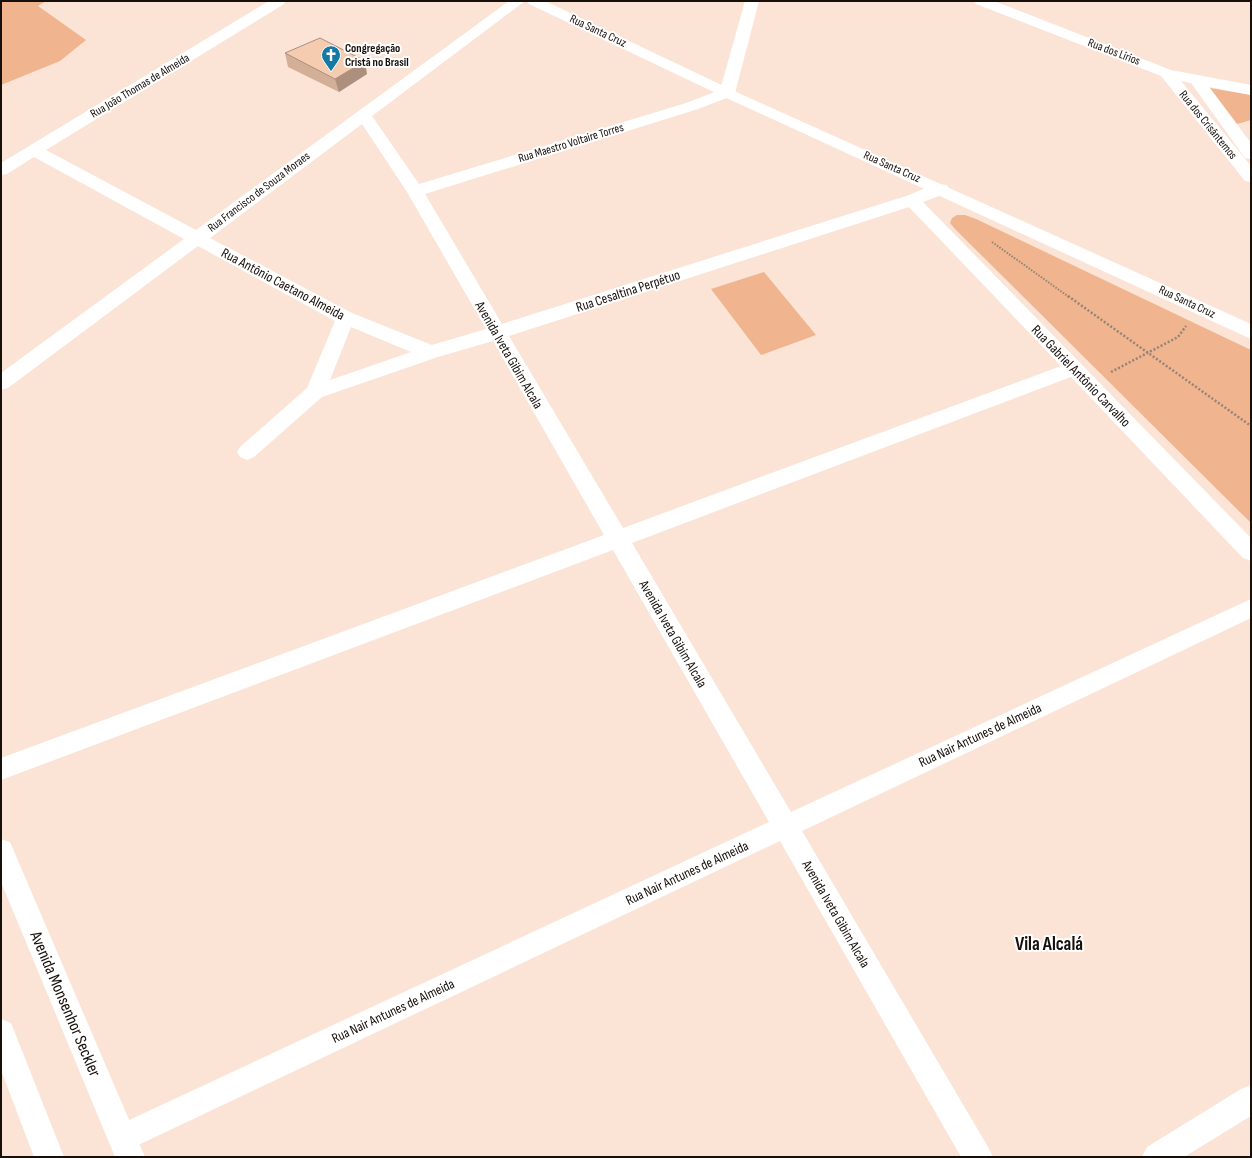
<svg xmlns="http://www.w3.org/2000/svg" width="1252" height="1158" viewBox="0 0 1252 1158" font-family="'Sofia Sans Condensed',sans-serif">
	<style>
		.green { fill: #f0b48e }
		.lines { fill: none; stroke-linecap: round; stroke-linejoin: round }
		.path-far1 { stroke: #93847a; stroke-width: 2; stroke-dasharray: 1.5 1.5; stroke-linecap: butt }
		.path { stroke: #93847a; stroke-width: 2.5; stroke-dasharray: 2 2; stroke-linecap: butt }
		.street { fill: #fff; fill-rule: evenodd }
		.secondary { fill: #fff; fill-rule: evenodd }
		.wall { fill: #d4af98 }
		.shaded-wall { fill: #ac8f7c }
		.building { fill: #f6ccb1; stroke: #ac8f7c }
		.labels { text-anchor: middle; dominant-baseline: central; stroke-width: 4; stroke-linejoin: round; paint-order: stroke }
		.far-street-label { font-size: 12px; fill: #160f0a; stroke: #fff }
		.far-poi-label { font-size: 12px; font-weight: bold; fill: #160f0a; stroke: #fff; text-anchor: start }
		.street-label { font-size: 14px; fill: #160f0a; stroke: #fff }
		.near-street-label { font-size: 17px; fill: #160f0a; stroke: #fff }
		.near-quarter-label { font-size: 19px; font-weight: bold; fill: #160f0a; stroke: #fff }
	</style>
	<rect width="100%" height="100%" fill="#fbe4d6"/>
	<!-- green -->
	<path class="green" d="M1,1H46L38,6L86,40L60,61L1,85Z
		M1210,88L1251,95V120L1237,124Z
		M957,215H965L976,219L1251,350V523L955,229L950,223L952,218Z
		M764,272L816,335L761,355L711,289Z"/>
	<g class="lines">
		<!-- path-far1 -->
		<path class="path-far1" d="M992,242L1069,297"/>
		<!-- path -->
		<path class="path" d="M1068,296L1251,426
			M1111,372L1178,337L1186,326"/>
		<!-- street -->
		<path class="street" d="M269,1H286L284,4L46,150L196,230L509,1H525L372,116L419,184L686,103L720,90L745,1H759L735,93L732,96L698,109L425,194L502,324L906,196C918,192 934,182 947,185L949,189L947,193L923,202L1251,538V561L1243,558L1071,377L632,543L791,812L1251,599V618L802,831L988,1147L993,1157H961L780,841L132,1148L122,1153L112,1148L107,1138L112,1128L769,822L613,550L1,780V758L604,535L493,341L438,357L322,397L254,457L247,460L240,457L237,452L240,447L307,388L335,321L198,246L8,388L1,390V373L184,239L34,157L7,174L1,175V163ZM362,124L407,192L486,329L432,345L352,313L210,238ZM909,207L1061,366L623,528L509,336ZM351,327L411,352L330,380Z
			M974,1H994L1171,70L1251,85V95L1209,87L1251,143V159L1245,158L1191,83L1181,81L1251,166V182L1245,181L1161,76L976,4Z
			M1251,1085V1116L1184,1157H1142L1147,1147L1241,1089Z"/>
		<!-- secondary -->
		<path class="secondary" d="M527,1H545L732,90L1251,324V339L722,96L529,4Z
			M1,839L10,842L145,1157H115L1,882Z
			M1,1019L11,1023L64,1157H34L1,1070Z"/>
	</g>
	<!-- wall -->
	<path class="wall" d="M285,53L367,74L339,92L288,67Z"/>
	<!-- shaded-wall -->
	<path class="shaded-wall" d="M365,61L367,74L339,92L335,79Z"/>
	<!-- building -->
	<path class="building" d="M320,38L365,61L335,79L285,53Z"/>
	<!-- icons -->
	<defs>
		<symbol id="church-pin" viewBox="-11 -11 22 30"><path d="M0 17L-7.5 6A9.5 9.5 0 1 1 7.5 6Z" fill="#1479a5" stroke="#fff"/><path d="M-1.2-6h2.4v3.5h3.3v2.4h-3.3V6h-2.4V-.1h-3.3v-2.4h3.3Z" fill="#fff"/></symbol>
	</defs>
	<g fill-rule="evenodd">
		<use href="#church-pin" x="320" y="44" width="22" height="30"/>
	</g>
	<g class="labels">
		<!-- far-street labels -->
		<g class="far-street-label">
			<text transform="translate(598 31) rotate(25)">Rua Santa Cruz</text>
			<text transform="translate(1114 52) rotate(21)">Rua dos Lírios</text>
			<text transform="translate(140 86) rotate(-31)">Rua João Thomas de Almeida</text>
			<text transform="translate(1208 125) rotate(51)">Rua dos Crisântemos</text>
			<text transform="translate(571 143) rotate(-17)">Rua Maestro Voltaire Torres</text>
			<text transform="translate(892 167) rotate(24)">Rua Santa Cruz</text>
			<text transform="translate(259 192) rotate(-37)">Rua Francisco de Souza Moraes</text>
			<text transform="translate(1187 302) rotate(25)">Rua Santa Cruz</text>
		</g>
		<!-- far-poi labels -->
		<g class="far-poi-label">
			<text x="345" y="48">Congregação<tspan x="345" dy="14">Cristã no Brasil</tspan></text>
		</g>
		<!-- street labels -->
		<g class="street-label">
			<text transform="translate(283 284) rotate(28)">Rua Antônio Caetano Almeida</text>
			<text transform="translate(628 291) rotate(-18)">Rua Cesaltina Perpétuo</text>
			<text transform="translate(509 355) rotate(60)">Avenida Iveta Gibim Alcala</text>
			<text transform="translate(1081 376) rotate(46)">Rua Gabriel Antônio Carvalho</text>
			<text transform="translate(673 634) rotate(60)">Avenida Iveta Gibim Alcala</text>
			<text transform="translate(980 735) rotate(-25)">Rua Nair Antunes de Almeida</text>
			<text transform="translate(687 873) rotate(-25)">Rua Nair Antunes de Almeida</text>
			<text transform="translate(836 914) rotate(60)">Avenida Iveta Gibim Alcala</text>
			<text transform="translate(393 1011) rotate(-25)">Rua Nair Antunes de Almeida</text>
		</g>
		<!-- near-street labels -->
		<g class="near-street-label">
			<text transform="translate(65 1004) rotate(67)">Avenida Monsenhor Seckler</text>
		</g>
		<!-- near-quarter labels -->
		<g class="near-quarter-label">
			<text x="1049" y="944">Vila Alcalá</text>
		</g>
	</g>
	<!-- border -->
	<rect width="1252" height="1158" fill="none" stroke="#160f0a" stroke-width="4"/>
</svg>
